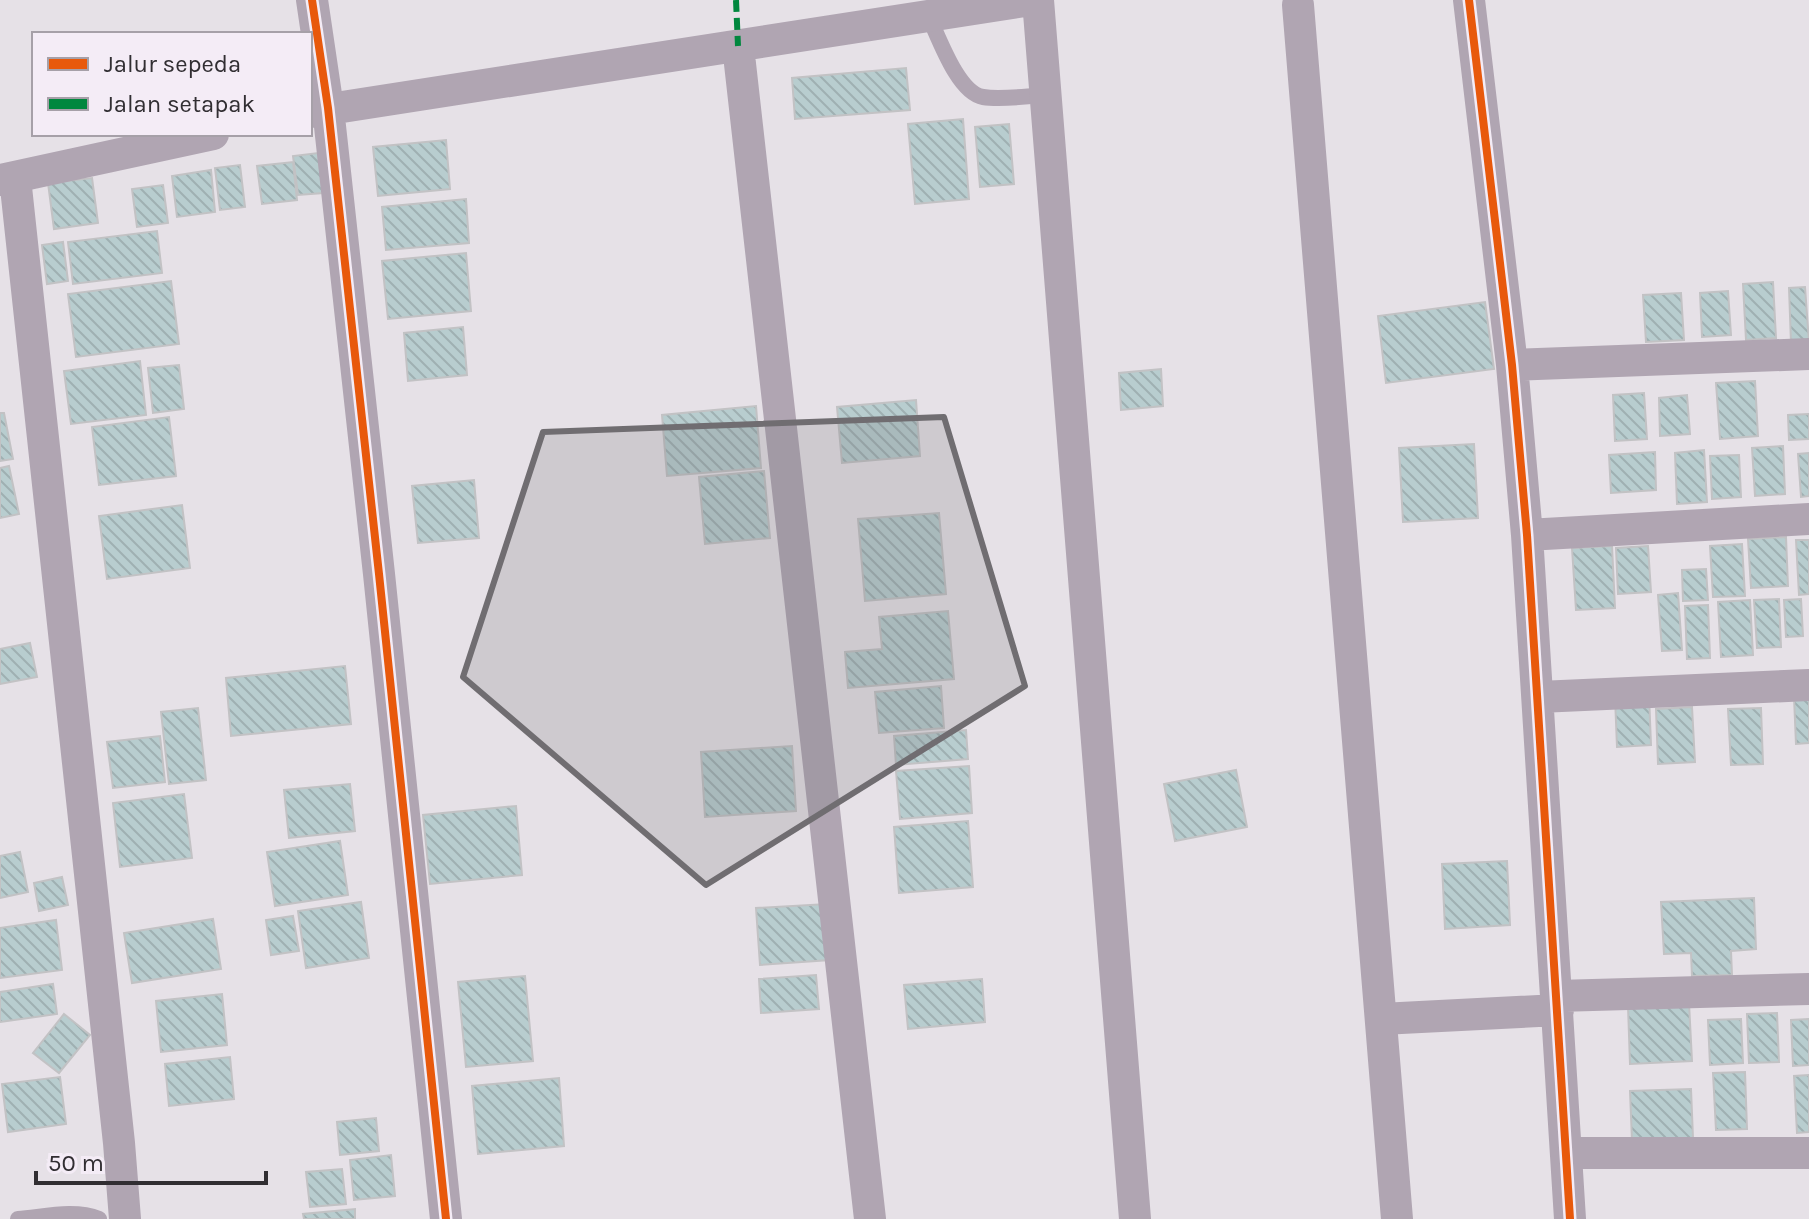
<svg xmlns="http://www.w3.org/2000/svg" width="1809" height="1219" viewBox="0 0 1809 1219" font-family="Karla,sans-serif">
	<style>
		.building { fill: url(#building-back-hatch); stroke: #c2c2c4; stroke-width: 2 }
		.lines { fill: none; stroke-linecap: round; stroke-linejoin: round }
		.service { stroke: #b0a5b2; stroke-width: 16 }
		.minor { stroke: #b0a5b2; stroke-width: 32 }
		.quiet { stroke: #00873e; stroke-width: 6; stroke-dasharray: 12 6; stroke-linecap: butt }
		.cycleway-casing { stroke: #f4ecf6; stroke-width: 13 }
		.cycleway { stroke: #e8590c; stroke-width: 8 }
		.marked { fill: #706d71; fill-opacity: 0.2; stroke: #706d71; stroke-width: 6; stroke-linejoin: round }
	</style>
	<defs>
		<pattern id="building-back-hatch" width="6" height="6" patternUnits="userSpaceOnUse" patternTransform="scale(2)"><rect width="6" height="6" fill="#b8cdcf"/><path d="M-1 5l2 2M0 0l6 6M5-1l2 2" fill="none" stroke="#9fb0b2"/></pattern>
	</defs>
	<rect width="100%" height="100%" fill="#e6e1e7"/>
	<!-- building -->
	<path class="building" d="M906,68L910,110L795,119L792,78Z
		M963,119L969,199L915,204L908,124Z
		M1009,124L1014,184L980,187L975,127Z
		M446,140L450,189L378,196L373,147Z
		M318,153L323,193L298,195L293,156Z
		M293,162L297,200L262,204L257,166Z
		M240,165L245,207L220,210L215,168Z
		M211,170L215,212L177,217L172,176Z
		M92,178L98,223L54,229L48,183Z
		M163,185L168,223L137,227L132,189Z
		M466,199L469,243L386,250L382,207Z
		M157,231L162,273L73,284L68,242Z
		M63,242L68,281L47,284L42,245Z
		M466,253L471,311L388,319L382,261Z
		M171,281L179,344L76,357L68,294Z
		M1773,282L1776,338L1746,340L1743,284Z
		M1805,287L1809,342L1791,343L1789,288Z
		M1728,291L1731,335L1702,337L1700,293Z
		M1681,293L1684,340L1646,342L1643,295Z
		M1485,302L1494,369L1386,383L1378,316Z
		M463,327L467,375L408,381L404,333Z
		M140,361L146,415L71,424L64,371Z
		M179,365L184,409L153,413L148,368Z
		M1161,369L1163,406L1121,410L1119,373Z
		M1755,381L1758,436L1720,439L1716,383Z
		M1644,393L1647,439L1615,441L1613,395Z
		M1687,395L1690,434L1660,436L1659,398Z
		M916,400L920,456L842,463L837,407Z
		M756,406L761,468L667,476L662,415Z
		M0,413H4L13,459L0,461Z
		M1809,414V439L1789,440L1788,415Z
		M169,417L176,476L99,485L92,427Z
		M1474,444L1478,518L1403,522L1399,448Z
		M1783,446L1785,494L1755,496L1752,448Z
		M1704,450L1707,502L1677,504L1675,453Z
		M1655,452L1656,490L1611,493L1609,455Z
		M1809,453V496L1801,497L1798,454Z
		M1739,455L1741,497L1712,499L1710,456Z
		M9,466L19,514L0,518V468Z
		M764,471L770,538L705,544L699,477Z
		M474,480L479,538L418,543L412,486Z
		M182,505L190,568L107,579L99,516Z
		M939,513L946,594L865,601L858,519Z
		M1786,537L1788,586L1751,588L1748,539Z
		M1796,540H1809V594L1799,595Z
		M1742,544L1745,596L1713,597L1710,546Z
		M1612,546L1615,608L1576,610L1572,548Z
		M1648,546L1651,592L1618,594L1616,548Z
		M1706,569L1708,600L1683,601L1682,570Z
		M1678,593L1682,650L1662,651L1658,595Z
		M1779,599L1781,647L1757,648L1754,600Z
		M1801,599L1803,636L1786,637L1784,600Z
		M1750,600L1753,655L1721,657L1718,602Z
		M1708,605L1710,658L1687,659L1685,606Z
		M948,611L954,679L848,688L845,652L882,649L879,617Z
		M30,643L37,677L0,684V649Z
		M345,666L351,724L231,736L226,678Z
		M941,686L944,728L879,733L875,692Z
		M1649,695L1651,745L1617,747L1615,697Z
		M1809,696V743L1796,744L1794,697Z
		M1692,707L1695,762L1658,764L1656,709Z
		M198,708L206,780L169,784L161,712Z
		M1761,708L1763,764L1731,765L1728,709Z
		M966,730L968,759L896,765L894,736Z
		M160,736L165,782L113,788L107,742Z
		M792,746L796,811L705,817L701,752Z
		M969,766L972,813L900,819L896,771Z
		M1236,770L1247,827L1175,841L1164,784Z
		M350,784L355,831L289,838L284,790Z
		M184,794L192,858L120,867L113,803Z
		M516,806L522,875L430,884L423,815Z
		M968,821L973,887L899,893L894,827Z
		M340,841L348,895L275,906L267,852Z
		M20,852L28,892L0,898V856Z
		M1507,861L1510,925L1445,929L1442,864Z
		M62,877L68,905L39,911L34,883Z
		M1754,898L1756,949L1731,951L1732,975L1692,976L1691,953L1664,954L1661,902Z
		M361,902L369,958L306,968L298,911Z
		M827,904L830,960L760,965L756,908Z
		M293,916L299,951L271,955L266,920Z
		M213,919L221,969L132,983L124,933Z
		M56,920L62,970L0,978V928Z
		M816,975L819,1009L761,1013L759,979Z
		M525,976L533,1061L466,1067L458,982Z
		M982,979L985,1022L908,1029L904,985Z
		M53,984L57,1014L0,1022V992Z
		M222,994L227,1045L161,1052L156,1001Z
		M1689,1003L1692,1061L1630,1064L1628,1006Z
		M1777,1013L1779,1062L1749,1063L1747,1014Z
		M64,1014L90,1035L59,1073L33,1053Z
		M1741,1019L1743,1063L1710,1065L1708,1020Z
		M1809,1019V1065L1793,1066L1791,1020Z
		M230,1057L234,1099L169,1106L165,1064Z
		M1745,1072L1747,1129L1716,1130L1713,1073Z
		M1809,1075V1132L1797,1133L1794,1076Z
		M60,1077L66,1124L8,1132L2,1084Z
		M559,1078L564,1146L478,1154L472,1086Z
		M1691,1089L1693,1138L1632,1141L1630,1091Z
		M376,1118L379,1151L340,1155L337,1122Z
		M391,1155L395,1196L354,1200L350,1160Z
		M342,1169L346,1204L310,1207L306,1172Z
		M355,1209V1219H304L303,1214Z"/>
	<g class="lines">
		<!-- service -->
		<path class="service" d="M929,17C939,38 958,93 983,97C1002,100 1026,96 1046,95
			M18,1219C44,1217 74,1209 99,1219"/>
		<!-- minor -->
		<path class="minor" d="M312,0L328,108L379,574L446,1219
			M1038,0L1135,1219
			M1469,0L1512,365L1527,535L1570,1219
			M1298,5L1397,1219
			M738,46L870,1219
			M310,112L1031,0
			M15,178L119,1143L125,1219
			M0,180L213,134
			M1512,365L1809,354
			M1527,535L1809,519
			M1539,697L1809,685
			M1557,996L1809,989
			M1381,1019L1558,1010
			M1567,1153H1809"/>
		<!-- quiet -->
		<path class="quiet" d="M736,0L738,46"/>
		<defs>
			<path id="cycleway" d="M312,0L328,108L379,574L446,1219
				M1469,0L1512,365L1527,535L1570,1219"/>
		</defs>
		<!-- cycleway casing -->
		<use href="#cycleway" class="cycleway-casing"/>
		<!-- cycleway -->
		<use href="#cycleway" class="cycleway"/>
	</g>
	<!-- marked area -->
	<path class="marked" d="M944,417L1025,686L706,885L463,677L543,432Z"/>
	<!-- legend -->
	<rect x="32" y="32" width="280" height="104" fill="#f4ecf6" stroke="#a6a0a8" stroke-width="2"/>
	<rect x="48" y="58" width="40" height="12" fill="#e8590c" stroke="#a6a0a8" stroke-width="2"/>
	<text x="104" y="72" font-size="24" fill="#312e32">Jalur sepeda</text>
	<rect x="48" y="98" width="40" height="12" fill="#00873e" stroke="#a6a0a8" stroke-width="2"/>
	<text x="104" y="112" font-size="24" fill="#312e32">Jalan setapak</text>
	<!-- scale -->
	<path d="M36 1171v12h230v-12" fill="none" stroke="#312e32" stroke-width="4"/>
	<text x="48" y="1171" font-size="24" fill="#312e32" stroke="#f4ecf6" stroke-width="6" paint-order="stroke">50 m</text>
</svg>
